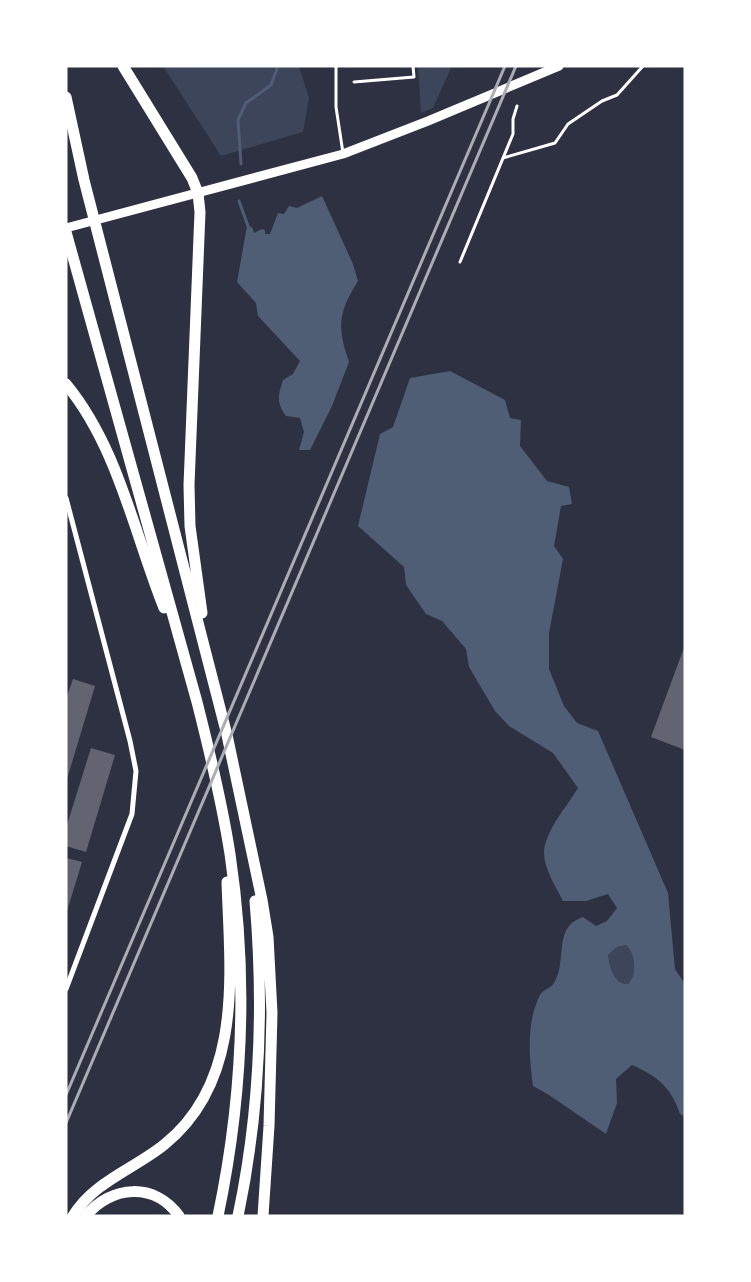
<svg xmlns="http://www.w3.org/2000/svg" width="751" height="1282" viewBox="0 0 751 1282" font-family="Lato,sans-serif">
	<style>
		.green { fill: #3c4559 }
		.water { fill: #4f5d75; fill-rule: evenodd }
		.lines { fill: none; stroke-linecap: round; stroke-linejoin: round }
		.stream { stroke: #4f5d75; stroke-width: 3 }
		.building { fill: #626471 }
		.service { stroke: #fff; stroke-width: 3 }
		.minor { stroke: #fff; stroke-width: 5 }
		.secondary { stroke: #fff; stroke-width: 9 }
		.motorway { stroke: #fff; stroke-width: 11 }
		.rail { stroke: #abadb3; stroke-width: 3 }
	</style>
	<rect width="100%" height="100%" fill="#2d3142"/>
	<!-- green -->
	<path class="green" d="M163,66H299L309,98L303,132L221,156Z
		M418,66H452L433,108L421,113Z
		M626,945C636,954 637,975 628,984C613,984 610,967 608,955L617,947Z"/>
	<!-- water -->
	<path class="water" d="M322,196L353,264L358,281C338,313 337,327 349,362L332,406L310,450H299L304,432L300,418L286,416C276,402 278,396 283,380L293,374L300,361L258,316L256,303L237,282L247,226L252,227L254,233L262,229L265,230V234H270L278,213L284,214L289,206L297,208Z
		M450,371L505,400L510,418L521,420L520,446L547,481L569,487L572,504L561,506L554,546L563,559L549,633V669L564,706L577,723L598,731L668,893L675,969L685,984V1117L680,1114C671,1087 657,1076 632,1065L616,1079L617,1103L606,1134L549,1095L533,1086C529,1058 526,1022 540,995C543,990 551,988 554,983C568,961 552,927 583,917L596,926L607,921L617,908L608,894L586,901H563C556,887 544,869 544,853C544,832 568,805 578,788L553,753L509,726L495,711L469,667L466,649L442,621L426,614L406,585L404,567L358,526L380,434L393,427L410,378ZM626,945C636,954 637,975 628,984C613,984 610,967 608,955L617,947Z"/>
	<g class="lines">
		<!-- stream -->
		<path class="stream" d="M241,164L238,120L246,103L271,85L278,66
			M239,201L249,229"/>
	</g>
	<!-- building -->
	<path class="building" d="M685,645V750L651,737Z
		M73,679L95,686L67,779L66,699Z
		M91,748L115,755L86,852L66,846V828Z
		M66,858L82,862L67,911H66Z"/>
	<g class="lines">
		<!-- service -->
		<path class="service" d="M336,66V107L343,153
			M354,82L414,77L413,66
			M503,158L555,143L568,124L602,101L617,95L643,66
			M460,262L513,134V119L517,106"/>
		<!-- minor -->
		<path class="minor" d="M66,498L130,741L136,771L132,814L66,989"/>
		<!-- secondary -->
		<path class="secondary" d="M66,228L343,154L428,121L559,66"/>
		<!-- motorway -->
		<path class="motorway" d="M123,66L192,178L198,193L200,212L189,485L190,526L202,613
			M66,97L84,180L227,735L262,900L268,937L272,1013L269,1126L263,1216
			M66,232L197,702C210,753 222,803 230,854C248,974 243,1097 218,1216
			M66,384C118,447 134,533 164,608
			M73,1216C93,1182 136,1168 165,1144C244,1080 230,972 227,882
			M86,1216C111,1185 155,1182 179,1216
			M238,1216C260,1112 264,1006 255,901"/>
		<!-- rail -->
		<path class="rail" d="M66,1095L505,66
			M66,1123L516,66"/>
	</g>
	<!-- border -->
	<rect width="751" height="1282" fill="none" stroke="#ffffff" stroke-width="135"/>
</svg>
